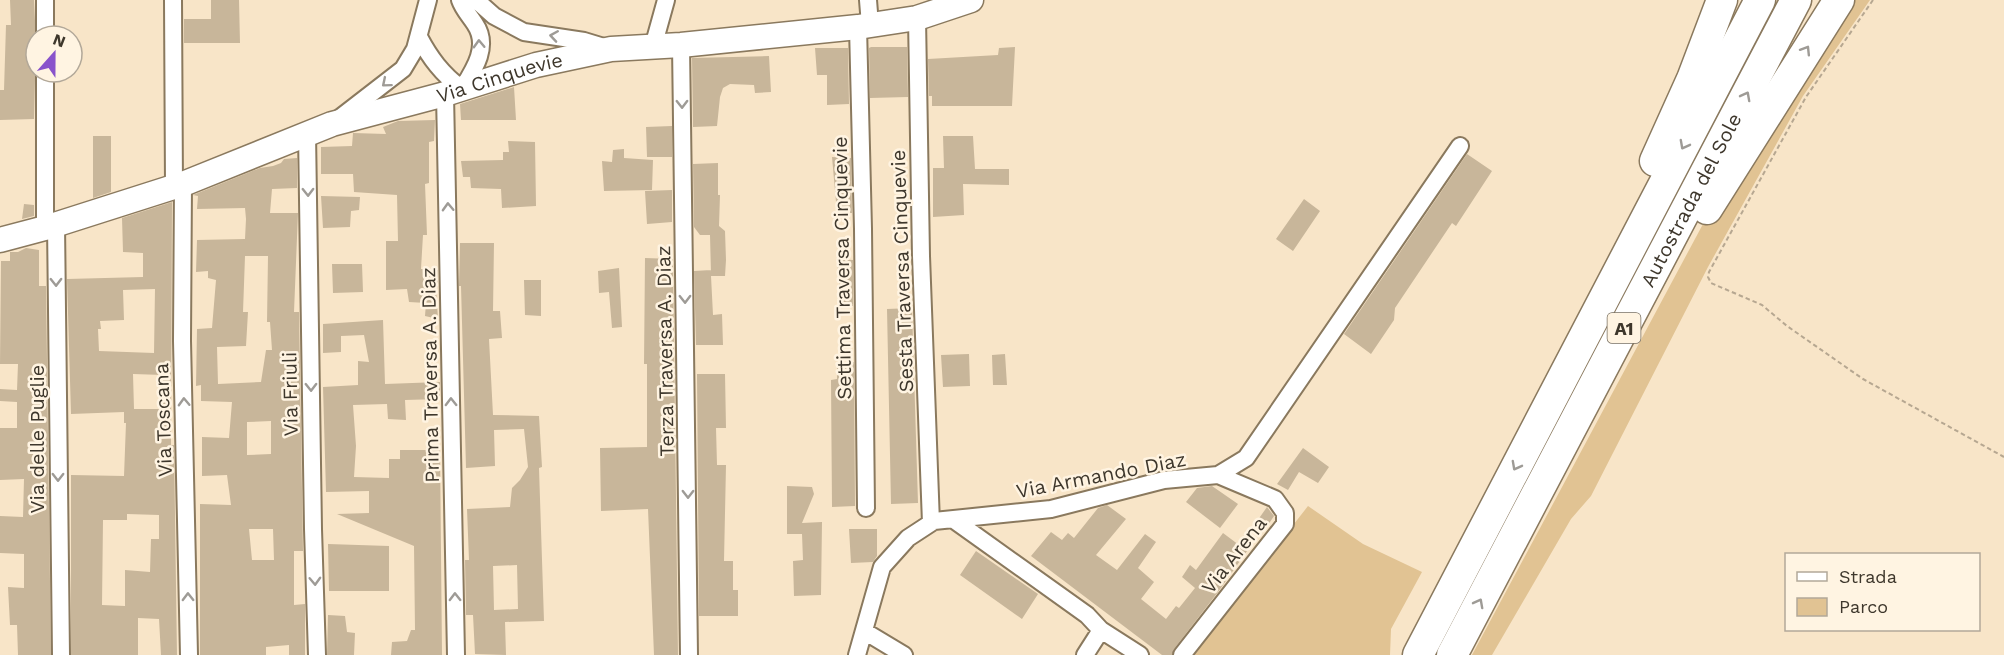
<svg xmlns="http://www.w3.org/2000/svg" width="2004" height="655" viewBox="0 0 2004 655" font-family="'Work Sans',sans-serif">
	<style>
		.green { fill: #e1c393 }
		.building { fill: #c8b69a; fill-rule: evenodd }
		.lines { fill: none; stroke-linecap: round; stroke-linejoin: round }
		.street-casing { stroke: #8a795e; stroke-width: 20 }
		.secondary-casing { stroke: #8a795e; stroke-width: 27 }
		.highway-casing { stroke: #8a795e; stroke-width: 33 }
		.path { stroke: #b6a791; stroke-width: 2; stroke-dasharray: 4.5 3; stroke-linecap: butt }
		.street { stroke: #fff; stroke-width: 16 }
		.secondary { stroke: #fff; stroke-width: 24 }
		.highway { stroke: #fff; stroke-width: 30 }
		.oneway { stroke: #9e9b96 }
		.labels { text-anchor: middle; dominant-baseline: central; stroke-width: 5; stroke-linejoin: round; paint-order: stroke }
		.shield { fill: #fff4e2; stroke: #787063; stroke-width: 1.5 }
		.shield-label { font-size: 18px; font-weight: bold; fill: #3e372c }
		.street-label { font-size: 20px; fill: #3e372c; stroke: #fff4e2 }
	</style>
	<rect width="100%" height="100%" fill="#f8e5c8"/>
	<!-- green -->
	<path class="green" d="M1845,0H1870L1803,96L1708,267L1591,496L1571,519L1492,655H1472L1703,224Z
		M1308,506L1363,544L1422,572L1391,629L1390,655H1192Z"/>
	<!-- building -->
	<path class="building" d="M10,0H34L36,41L34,119L0,120V90H4L6,25H11Z
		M211,0H239L240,43H184V19H211Z
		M871,47H907L908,97L870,98L869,48Z
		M1015,47L1012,106H932V96H929L928,59L998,55L999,48Z
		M815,48H848L849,104L827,105V75H817Z
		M769,56L771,92L755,93L754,85L730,84L723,88L720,97L717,126L693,127L692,58Z
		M514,87L516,120H461L460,104Z
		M435,120L434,141L429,142V183L425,184L427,235H423L421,269L438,270V287L436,288L438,319L425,316L426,303L409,302L407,289L386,290V241H398L397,195L354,192L353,174H321V147L352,146L353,133L386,134L383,127L398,121Z
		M672,126V157H647L646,127Z
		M93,136H111V192L93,198Z
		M943,136H973L975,169H1009V185L963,184L964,215L933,217V168H944Z
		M508,141L535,142L536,206L502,208L501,189L471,188L470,177H463L461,161L503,160V152H509Z
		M624,149V158L653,160L652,190L604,191L602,161L612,162L613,150Z
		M1467,154L1492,171L1456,226L1452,223L1395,308L1394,320L1371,354L1344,334Z
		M832,157L851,158L852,213H837Z
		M297,158V188L272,189L270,213H298L294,312H299L303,551H294V605L305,604V655H289V645L266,647V655H200V504L231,505L227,475L202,476V437L229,438L232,402L201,401V385L196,386L197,329L212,328L216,280L208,278V271L196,272L197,240L245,239L246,219L245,208L197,209L198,196L193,195L260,168L273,166L281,163L284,159ZM245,256H268L267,322H270L272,350H266L261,382L218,384L217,347L246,346L248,312H243ZM271,421V454L247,455V422ZM249,529H273L274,560H252Z
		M718,163V195H720L719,226L725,231L726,260L725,276H711L713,315L722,314L723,345H696L694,271L711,270V274L710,235H700L694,227L693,164Z
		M672,190V222L647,224L645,191Z
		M321,196L360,197L359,210L351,211L350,227L323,228Z
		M1304,199L1320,211L1293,251L1276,239Z
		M172,202L171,445H174L177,655H161L159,619L138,618V655H71V475L124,476L126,423H124V412L71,414L67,279L143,277V253L123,252L122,218ZM155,289L154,353L99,351L98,329H101L100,321L124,320L123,290ZM133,374L163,375V409H134ZM127,514L159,515V539H151L150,572L125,570V606L102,605L103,520H127Z
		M24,204L34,205V216L22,219Z
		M460,243H494L493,311H500L502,338L489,339L493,415L539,416L542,467L539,468L544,621L505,622L506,655L475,654L473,615H466L465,560H469L467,509L510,507L512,488L520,480L528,467L524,429L494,430L495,466L466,468L461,286H459ZM517,565L518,609L494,610L493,566Z
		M26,248L39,250V286H46L51,655H18L17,625H10L8,587L24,588V554L0,553V516L23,517L24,479L0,480V428H17V402L0,401V389L17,390L18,364H0L1,261H10V252H18Z
		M645,258L673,259L678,655H654L648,509L601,511L600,448L647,447V364H644Z
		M837,259L853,260V306H841Z
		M332,264H362L363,292L333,293Z
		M619,268L622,327L612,328L609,292L599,293L598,271Z
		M524,280H541V316L525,315Z
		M912,308L918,503L891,504L887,309Z
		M383,320L385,384L440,382V399L405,400L406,420L388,419L387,404L353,405L356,446L354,477L389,478V459H400V450H440L442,655H391L392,642L407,641L411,630H415L414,546L337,514L369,513V491L326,492L323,387L358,385V361L369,362L364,335L341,336V352L323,353V324Z
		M969,354L970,386L943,387L941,355Z
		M1005,354L1007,385H993L992,355Z
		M854,362L855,506L832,507L831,380L837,379V363Z
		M697,374H725L726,428H716L717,465H726L724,561H733V590H738V616H699Z
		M1303,448L1329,467L1318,483L1299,472L1288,490L1277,484Z
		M787,486L812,487L814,494L802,523L822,522L821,595L794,596L793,561L803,560L802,534H787Z
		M1212,486L1238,504L1220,528L1186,502L1197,488Z
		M1107,505L1126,519L1096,555L1117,570L1145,534L1156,542L1138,568L1154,582L1141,599L1166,619L1176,606L1179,608L1195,588L1182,577L1190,565L1196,570L1223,533L1247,551L1218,592L1174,649L1172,655H1162L1031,556L1051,532L1062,540L1068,533L1074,538L1098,508Z
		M1267,507L1274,516L1264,531L1255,524Z
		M849,529H877V556L873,562L851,563Z
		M328,544L389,546V591H329Z
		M976,551L1038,594L1022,619L960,575Z
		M328,615L345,616L347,632L355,633L354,655H327Z"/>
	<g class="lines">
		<defs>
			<path id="street" d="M173,0L174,187
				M476,0L494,16L524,32L584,41L607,48
				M868,0L870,25
				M917,18L921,256L931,523
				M858,27L863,229L866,508
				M45,36V0
				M419,37C430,58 442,74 462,89C474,70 490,46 475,24C470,16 463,9 460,0
				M681,45L689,655
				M653,47L666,0
				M445,94L456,655
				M341,117L403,69L415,49L428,0
				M307,133L313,529L317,655
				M183,184L182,341L189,655
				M56,224L61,655
				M45,228V72
				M954,520L1087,615L1101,630L1140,655
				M864,631L904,655
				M857,655L882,567L908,538L934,521L1051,509L1164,480L1218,475L1246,458L1460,146
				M1085,655L1101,630
				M1182,655L1285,524V513L1275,499L1218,475"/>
			<g id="secondary">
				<path id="s1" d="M0,240L45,228L183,184L332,124L445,94L536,65L611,49L681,45L858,27L917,18L971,0"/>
			</g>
			<g id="highway">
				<path d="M1655,161L1692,79L1722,0"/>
				<path d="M1707,209L1839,0"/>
				<path d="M1418,655L1760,0"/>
				<path id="s2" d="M1452,655L1796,0"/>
			</g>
		</defs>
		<!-- street casing -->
		<use href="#street" class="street-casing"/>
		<!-- secondary casing -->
		<use href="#secondary" class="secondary-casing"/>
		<!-- highway casing -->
		<use href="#highway" class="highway-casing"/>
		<!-- path -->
		<path class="path" d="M1873,0L1806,97L1709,272L1708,277L1711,283L1762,305L1787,326L1863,379L2004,457"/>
		<!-- street -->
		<use href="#street" class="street"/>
		<!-- secondary -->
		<use href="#secondary" class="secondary"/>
		<!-- highway -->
		<use href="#highway" class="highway"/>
	</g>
	<!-- one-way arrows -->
	<defs><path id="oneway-chevron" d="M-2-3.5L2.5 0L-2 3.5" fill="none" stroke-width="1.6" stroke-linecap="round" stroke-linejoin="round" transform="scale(1.5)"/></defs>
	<g class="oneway">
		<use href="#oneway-chevron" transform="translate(554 36) rotate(-171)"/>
		<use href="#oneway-chevron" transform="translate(479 44) rotate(-92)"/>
		<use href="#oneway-chevron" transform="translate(1806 50) rotate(-58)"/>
		<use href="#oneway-chevron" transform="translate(386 83) rotate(140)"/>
		<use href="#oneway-chevron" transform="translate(1746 96) rotate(-62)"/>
		<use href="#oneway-chevron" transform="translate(682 104) rotate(89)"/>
		<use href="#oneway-chevron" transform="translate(1684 145) rotate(118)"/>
		<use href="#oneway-chevron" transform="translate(308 192) rotate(89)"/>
		<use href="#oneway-chevron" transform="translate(448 207) rotate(-92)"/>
		<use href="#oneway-chevron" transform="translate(56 282) rotate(89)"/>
		<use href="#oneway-chevron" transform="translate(685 299) rotate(89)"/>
		<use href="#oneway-chevron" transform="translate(311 387) rotate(89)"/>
		<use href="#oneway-chevron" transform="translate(184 402) rotate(-92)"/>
		<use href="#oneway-chevron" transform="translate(451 402) rotate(-91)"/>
		<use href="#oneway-chevron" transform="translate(1516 466) rotate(118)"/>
		<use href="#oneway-chevron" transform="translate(58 477) rotate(90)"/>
		<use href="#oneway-chevron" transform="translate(688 494) rotate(90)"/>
		<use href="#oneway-chevron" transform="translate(315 581) rotate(88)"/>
		<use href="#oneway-chevron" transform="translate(188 597) rotate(-91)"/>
		<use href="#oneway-chevron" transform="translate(455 597) rotate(-91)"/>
		<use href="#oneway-chevron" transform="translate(1479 603) rotate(-62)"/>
	</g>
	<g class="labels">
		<!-- shield labels -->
		<rect class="shield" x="1607.5" y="313" width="33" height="30" rx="4.5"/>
		<g class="shield-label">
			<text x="1624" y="328">A1</text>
		</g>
		<!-- street labels -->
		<g class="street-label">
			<text stroke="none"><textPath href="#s1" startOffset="526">Via Cinquevie</textPath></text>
			<text stroke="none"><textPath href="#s2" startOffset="514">Autostrada del Sole</textPath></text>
			<text transform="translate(842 268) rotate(-91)">Settima Traversa Cinquevie</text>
			<text transform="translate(902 271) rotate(-92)">Sesta Traversa Cinquevie</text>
			<text transform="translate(665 351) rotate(-91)">Terza Traversa A. Diaz</text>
			<text transform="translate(430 375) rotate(-91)">Prima Traversa A. Diaz</text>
			<text transform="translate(290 394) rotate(-91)">Via Friuli</text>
			<text transform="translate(163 420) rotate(-92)">Via Toscana</text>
			<text transform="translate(37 439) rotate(-90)">Via delle Puglie</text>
			<text transform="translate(1101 475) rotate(-11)">Via Armando Diaz</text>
			<text transform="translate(1234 555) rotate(-52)">Via Arena</text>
		</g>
	</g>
	<!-- legend -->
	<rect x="1785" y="553" width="195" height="78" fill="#fff4e2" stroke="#b2a899" stroke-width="1.5"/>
	<rect x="1797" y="572" width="30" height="9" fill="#ffffff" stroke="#b2a899" stroke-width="1.5"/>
	<text x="1839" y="583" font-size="18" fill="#3e372c">Strada</text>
	<rect x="1797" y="598" width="30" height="18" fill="#e1c393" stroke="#b2a899" stroke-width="1.5"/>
	<text x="1839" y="613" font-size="18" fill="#3e372c">Parco</text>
	<!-- north arrow -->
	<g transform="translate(54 54) rotate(21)"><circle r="28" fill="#fff4e2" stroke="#b2a899" stroke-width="1.5"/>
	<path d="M0-4.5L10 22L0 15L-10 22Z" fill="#8953cb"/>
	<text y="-9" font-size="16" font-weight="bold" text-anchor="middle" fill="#3e372c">N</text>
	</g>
</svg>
